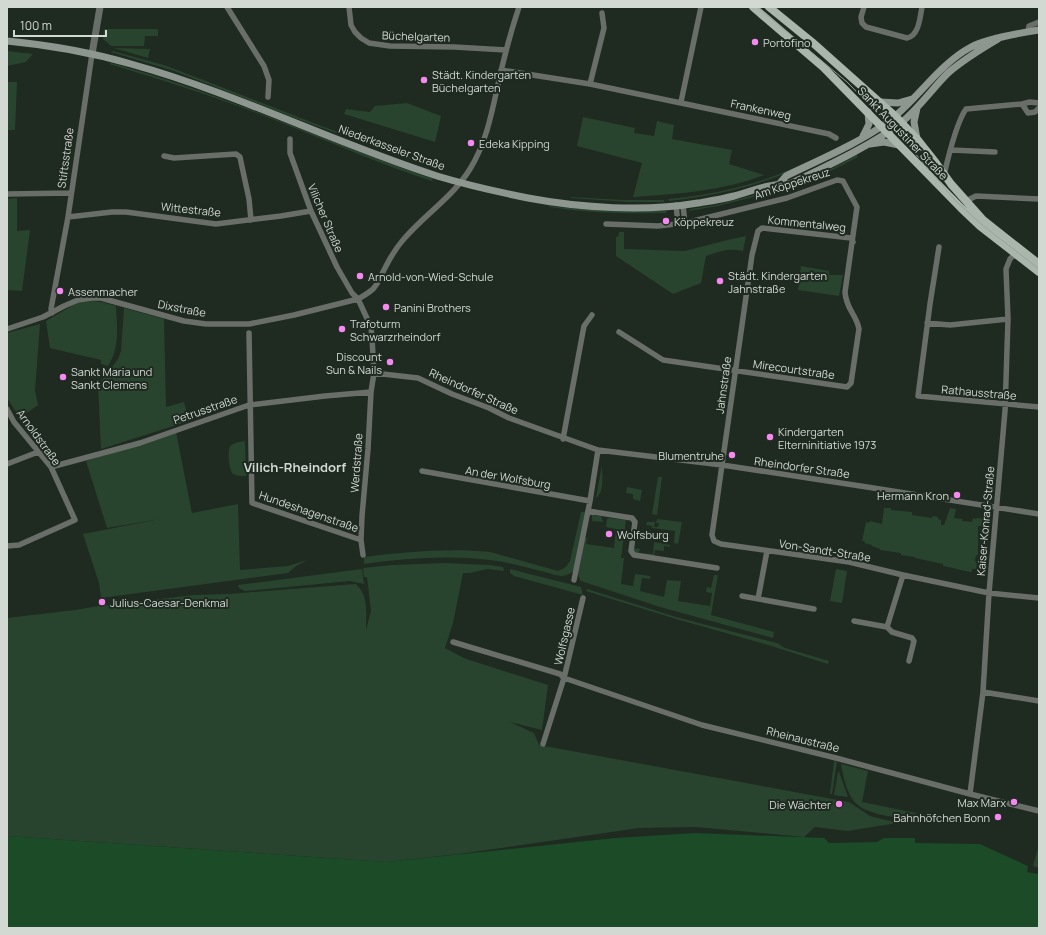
<svg xmlns="http://www.w3.org/2000/svg" width="1046" height="935" viewBox="0 0 1046 935" font-family="Manrope,sans-serif">
	<style>
		.green { fill: #29442e }
		.water { fill: #1b4b27 }
		.lines { fill: none; stroke-linecap: round; stroke-linejoin: round }
		.minor { stroke: #696e69; stroke-width: 5.5 }
		.tertiary { stroke: #696e69; stroke-width: 7 }
		.secondary { stroke: #8d978f; stroke-width: 7 }
		.primary { stroke: #aab6ab; stroke-width: 8 }
		.tram { stroke: #99a29b; stroke-width: 1 }
		.poi-dot { fill: #f589ef; stroke: #1f2a21; stroke-width: 1.5 }
		.labels { text-anchor: middle; dominant-baseline: central; stroke-width: 4; stroke-linejoin: round; paint-order: stroke }
		.street-label { font-size: 11px; fill: #d2d9d3; stroke: #1f2a21 }
		.poi-label { font-size: 11px; fill: #d2d9d3; stroke: #1f2a21; text-anchor: start }
		.quarter-label { font-size: 13px; font-weight: bold; fill: #d2d9d3; stroke: #1f2a21 }
	</style>
	<rect width="100%" height="100%" fill="#1f2a21"/>
	<!-- green -->
	<path class="green" d="M104,29H158V36H145L144,46H111L103,39Z
		M114,48H116L150,49L148,58Z
		M7,51L33,54L26,62L7,66Z
		M113,51L167,66L324,127L437,167L436,168L308,123L174,71L111,52Z
		M111,63C222,93 325,142 433,179L432,181C382,165 335,144 287,125C229,101 169,82 109,64Z
		M7,82H17L15,130H7Z
		M407,103L441,116L435,142L344,114L346,109L370,112L375,106Z
		M583,117L635,128L634,133L654,136L657,121L674,125L672,139L732,150L729,164L764,175C723,191 677,194 633,197L642,163L577,146Z
		M857,155L858,157L823,175L792,187L718,206L688,211L691,209L716,205L791,185L833,168Z
		M807,163C763,186 717,195 669,201L668,199C701,196 732,190 763,180C778,175 792,168 807,163Z
		M571,197L624,200H664V202H628L571,198Z
		M17,198V231L30,230L22,291L7,290V199Z
		M548,206L590,210L666,211V213C627,214 587,213 549,207Z
		M619,232H624V249L685,251L723,241L746,236L743,251C728,248 721,251 706,256L701,283L673,294L616,256V237H618Z
		M801,266L829,271V275H843L839,296L798,290Z
		M92,301L101,302L116,306C117,327 120,348 108,366L101,364V360L50,348L46,321L77,303Z
		M124,308L164,319L166,407L184,402L189,421L101,449L98,385L118,359L121,351Z
		M40,324L35,391L38,405L20,418L7,398V333Z
		M176,432L192,513L238,504L240,570L288,566L307,560L296,566L288,573L101,598L99,583L83,534L160,519L107,528L86,461Z
		M245,441L246,476C242,476 237,476 233,474C229,470 227,451 230,447C233,442 240,442 245,441Z
		M602,465C602,475 605,491 596,498Z
		M658,477H662L657,515L652,514Z
		M627,487L642,490L640,501L633,499V494L626,493Z
		M884,508H891V510L912,512V515L932,518L933,516L938,517V519L941,520V525H944L950,508L956,509L954,518L962,519V521L972,522L973,518L976,519L977,518L988,519L987,526H978V555H976L975,561L977,562L976,569H972V572C961,571 952,567 943,566V564L915,558V557L901,555V553L880,550V549L872,546V545L864,543L865,541H862L866,522L869,523L870,521L882,524Z
		M581,512H585L575,569C571,574 566,576 560,576L556,573L559,576C537,570 514,563 490,560C449,555 406,558 364,564V557C406,552 448,548 490,552L558,571L566,567L570,561Z
		M592,515L601,516L603,522L592,521Z
		M609,518L626,520L621,558H624L621,584L633,586L635,574L650,576V579L642,578L640,591L664,597L667,580L681,581L678,601L710,606L712,593L706,592L707,587L711,588L714,575H718L711,615L774,632L773,638L660,607L581,581C574,574 582,548 584,538H587L586,544L614,548L616,529L606,527L607,519Z
		M657,519L682,522L678,544L674,543L675,531L652,528V526L646,525L647,522H655L654,527H658L659,523H656Z
		M654,542L670,545V547L664,546V551L655,550L654,556L637,554L634,551V548L640,549L639,553L653,554Z
		M444,563L489,565L503,567L504,571L487,569L470,573H463L453,623L445,648L466,659L548,685L542,730L510,722L534,733L539,745L849,802L870,816L898,823L847,831L815,827L804,837L696,827L639,828L459,854L386,862L7,836V618L75,610L99,606L194,595L229,594L356,584C369,596 366,614 366,630L371,611L367,577H364L363,568L392,565Z
		M362,569L364,584L350,581L245,591L239,588L238,585Z
		M510,569L581,587L583,595L514,576L510,573Z
		M836,569L847,571L842,603L830,601Z
		M587,589L676,617L777,643L785,648L829,661L828,664L765,644L676,619L586,591Z
		M834,761L837,762L832,794H830Z
		M841,764L868,771L862,802L916,813L914,819C898,818 863,815 853,800C846,790 843,776 841,764Z
		M838,772H839L848,797L834,795Z
		M1039,845V868L1033,866Z"/>
	<!-- water -->
	<path class="water" d="M695,833L824,838L829,843L877,842L884,838H915V843L980,844L1028,866L1027,872L1039,874V928H7V836L386,862L615,838Z"/>
	<g class="lines">
		<!-- minor -->
		<path class="minor" d="M227,7L264,66L269,80L268,97
			M349,7L351,25L355,32L361,38L369,43L390,46L454,47L506,50
			M864,7L861,17L862,23L866,27L907,38C919,36 920,17 922,7
			M1028,32L1029,26L1039,22
			M501,70L590,84L829,134L836,138
			M590,84L604,28L602,13
			M681,102L701,7
			M1022,104L1028,113L1035,112L1039,108
			M290,139V153L311,211L337,267L352,293L358,299L371,327L372,338L374,373L371,392L368,449L362,516L361,540L363,555
			M951,150L995,152
			M164,156L174,158L236,154L240,157L241,162L249,199L251,220
			M944,175C948,158 956,123 966,109L1022,104L1030,102L1039,103
			M7,194L71,193
			M966,201L976,196L1039,199
			M676,205L678,224
			M683,205L685,223
			M68,217L112,212H126L216,224L281,216L311,211
			M606,224L658,226L685,223L787,198L837,180L843,181L857,207L845,292C846,309 856,314 859,329L851,383L847,387L663,360L619,332
			M853,242L851,238L762,228L758,231L752,255L712,535L714,541L721,544L849,562L903,575L989,593L1039,598
			M939,247L930,304L918,396L1039,407
			M52,313L51,309L68,217L92,54
			M927,323L950,325L1008,319
			M7,329L43,317L64,306L78,300L92,298H101L184,321L206,324H249L294,315L358,299C363,296 369,293 373,289C379,283 381,275 385,268C390,258 396,248 403,240C424,215 453,197 470,169C485,145 491,117 497,89C503,61 510,34 519,7
			M249,333L252,503L361,540
			M374,373L418,378L452,394L489,408L509,418L598,450L722,465L867,487L1039,514
			M7,409L14,422L51,467L75,520L19,545L7,546
			M563,439L584,326L592,315
			M7,464L38,452
			M51,467L140,443L249,405L325,396L371,392
			M422,471L590,501
			M588,511L632,518L635,522L631,551L634,555L717,568
			M574,580L590,501L598,450
			M742,596L814,609
			M758,599L767,551
			M854,621L887,627L892,632L912,638L914,641L909,661
			M887,627L903,575
			M453,642L560,674L564,678L702,725L836,758L970,794L1039,811
			M983,692L1039,701
			M543,744L564,678L583,598
			M970,794L983,692L989,593L1005,411L1008,319L1006,269L1010,259L1013,256H1019"/>
		<!-- tertiary -->
		<path class="tertiary" d="M92,54L100,7"/>
		<!-- secondary -->
		<path class="secondary" d="M7,41C49,45 90,52 131,64C236,93 334,143 437,176C467,185 498,192 528,198C581,208 645,212 698,203C710,201 723,199 734,196C752,191 771,183 790,184C827,166 869,147 902,122C919,108 932,89 948,73C963,60 981,49 998,39
			M880,102L898,103L912,99
			M863,136L869,124L868,112
			M917,139L914,122L917,108
			M870,144L884,142L899,145
			M780,183L786,176C821,159 857,144 888,122C917,100 939,64 971,47C988,38 1020,33 1039,30"/>
		<!-- primary -->
		<path class="primary" d="M753,7L823,67L961,208L980,226L1039,272
			M769,7L812,42L895,116L917,139L936,163L951,184L983,220L1039,264"/>
		<!-- tram -->
		<path class="tram" d="M757,7L847,82L902,138L955,200L981,224L1039,269"/>
	</g>
	<!-- markers -->
	<g class="poi-dot">
		<circle cx="755" cy="42" r="4"/>
		<circle cx="424" cy="80" r="4"/>
		<circle cx="471" cy="143" r="4"/>
		<circle cx="666" cy="221" r="4"/>
		<circle cx="360" cy="276" r="4"/>
		<circle cx="720" cy="281" r="4"/>
		<circle cx="60" cy="291" r="4"/>
		<circle cx="386" cy="307" r="4"/>
		<circle cx="342" cy="329" r="4"/>
		<circle cx="390" cy="362" r="4"/>
		<circle cx="63" cy="377" r="4"/>
		<circle cx="770" cy="437" r="4"/>
		<circle cx="732" cy="455" r="4"/>
		<circle cx="957" cy="495" r="4"/>
		<circle cx="609" cy="534" r="4"/>
		<circle cx="102" cy="602" r="4"/>
		<circle cx="1014" cy="802" r="4"/>
		<circle cx="839" cy="804" r="4"/>
		<circle cx="998" cy="817" r="4"/>
	</g>
	<g class="labels">
		<!-- street labels -->
		<g class="street-label">
			<text transform="translate(416 36) rotate(2)">Büchelgarten</text>
			<text transform="translate(761 109) rotate(12)">Frankenweg</text>
			<text transform="translate(903 133) rotate(46)">Sankt Augustiner Straße</text>
			<text transform="translate(392 147) rotate(20)">Niederkasseler Straße</text>
			<text transform="translate(65 158) rotate(-82)">Stiftsstraße</text>
			<text transform="translate(792 183) rotate(-18)">Am Köppekreuz</text>
			<text transform="translate(191 209) rotate(6)">Wittestraße</text>
			<text transform="translate(326 218) rotate(67)">Vilicher Straße</text>
			<text transform="translate(807 223) rotate(6)">Kommentalweg</text>
			<text transform="translate(182 308) rotate(11)">Dixstraße</text>
			<text transform="translate(794 369) rotate(8)">Mirecourtstraße</text>
			<text transform="translate(723 385) rotate(-82)">Jahnstraße</text>
			<text transform="translate(474 391) rotate(24)">Rheindorfer Straße</text>
			<text transform="translate(979 392) rotate(5)">Rathausstraße</text>
			<text transform="translate(205 409) rotate(-19)">Petrusstraße</text>
			<text transform="translate(39 437) rotate(54)">Arnoldstraße</text>
			<text transform="translate(356 463) rotate(-86)">Werdstraße</text>
			<text transform="translate(802 467) rotate(8)">Rheindorfer Straße</text>
			<text transform="translate(508 477) rotate(10)">An der Wolfsburg</text>
			<text transform="translate(309 511) rotate(19)">Hundeshagenstraße</text>
			<text transform="translate(985 521) rotate(-85)">Kaiser-Konrad-Straße</text>
			<text transform="translate(825 550) rotate(9)">Von-Sandt-Straße</text>
			<text transform="translate(564 636) rotate(-77)">Wolfsgasse</text>
			<text transform="translate(803 739) rotate(14)">Rheinaustraße</text>
		</g>
		<!-- poi labels -->
		<g class="poi-label">
			<text x="763" y="42">Portofino</text>
			<text x="432" y="74">Städt. Kindergarten<tspan x="432" dy="13">Büchelgarten</tspan></text>
			<text x="479" y="143">Edeka Kipping</text>
			<text x="674" y="221">Köppekreuz</text>
			<text x="728" y="275">Städt. Kindergarten<tspan x="728" dy="13">Jahnstraße</tspan></text>
			<text x="368" y="276">Arnold-von-Wied-Schule</text>
			<text x="68" y="291">Assenmacher</text>
			<text x="394" y="307">Panini Brothers</text>
			<text x="350" y="323">Trafoturm<tspan x="350" dy="13">Schwarzrheindorf</tspan></text>
			<text x="382" y="356" text-anchor="end">Discount<tspan x="382" dy="13">Sun &amp; Nails</tspan></text>
			<text x="71" y="371">Sankt Maria und<tspan x="71" dy="13">Sankt Clemens</tspan></text>
			<text x="778" y="431">Kindergarten<tspan x="778" dy="13">Elterninitiative 1973</tspan></text>
			<text x="724" y="455" text-anchor="end">Blumentruhe</text>
			<text x="949" y="495" text-anchor="end">Hermann Kron</text>
			<text x="617" y="534">Wolfsburg</text>
			<text x="110" y="602">Julius-Caesar-Denkmal</text>
			<text x="1006" y="802" text-anchor="end">Max Marx</text>
			<text x="831" y="804" text-anchor="end">Die Wächter</text>
			<text x="990" y="817" text-anchor="end">Bahnhöfchen Bonn</text>
		</g>
		<!-- quarter labels -->
		<g class="quarter-label">
			<text x="295" y="467">Vilich-Rheindorf</text>
		</g>
	</g>
	<!-- border -->
	<rect width="1046" height="935" fill="none" stroke="#d2d9d3" stroke-width="16"/>
	<!-- scale -->
	<path d="M14 30v6h92v-6" fill="none" stroke="#d2d9d3" stroke-width="2"/>
	<text x="20" y="30" font-size="12" fill="#d2d9d3" stroke="#1f2a21" stroke-width="3" paint-order="stroke">100 m</text>
</svg>
